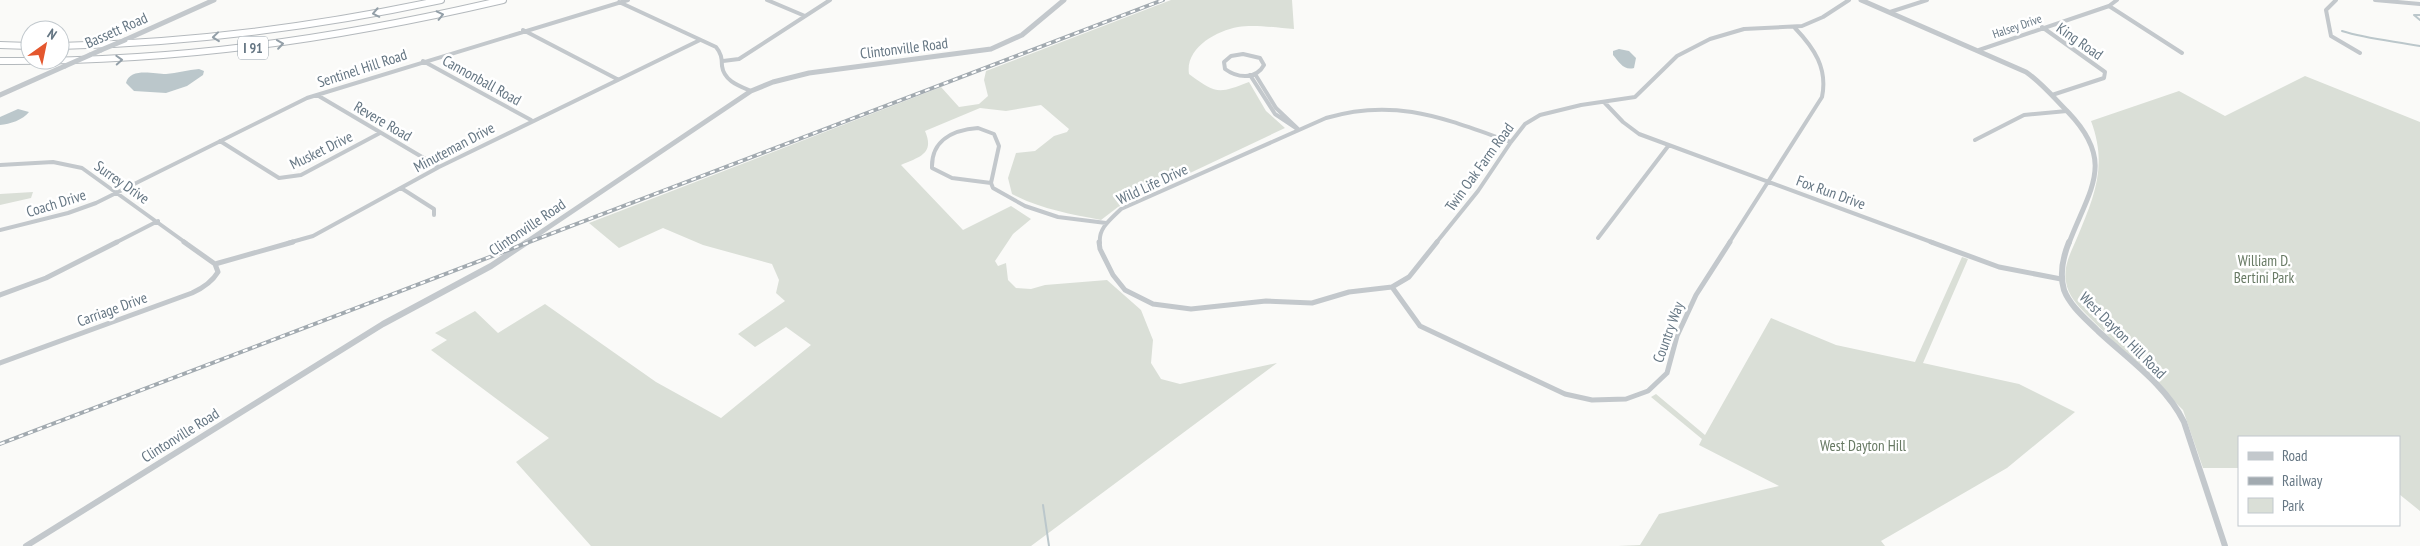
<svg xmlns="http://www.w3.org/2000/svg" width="2420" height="546" viewBox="0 0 2420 546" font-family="'PT Sans Narrow',sans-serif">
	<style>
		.green { fill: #dadfd7 }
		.water { fill: #bbc7cb }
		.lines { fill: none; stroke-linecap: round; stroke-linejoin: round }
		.stream { stroke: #bbc7cb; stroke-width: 2 }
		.motorway-casing { stroke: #b4b9bd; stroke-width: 8 }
		.minor-far1 { stroke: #c3c8cc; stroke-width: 4 }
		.minor { stroke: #c3c8cc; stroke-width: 5 }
		.tertiary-far1 { stroke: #c3c8cc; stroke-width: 5 }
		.tertiary { stroke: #c3c8cc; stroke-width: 6 }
		.motorway { stroke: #fff; stroke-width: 6 }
		.rail-casing { stroke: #a2aab0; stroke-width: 4 }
		.rail { stroke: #fff; stroke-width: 2; stroke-dasharray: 5; stroke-linecap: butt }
		.tertiary-bridge { stroke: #c3c8cc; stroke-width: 5 }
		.oneway { stroke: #939fa8 }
		.labels { text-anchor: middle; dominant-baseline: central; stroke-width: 5; stroke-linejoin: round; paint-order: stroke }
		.far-street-label { font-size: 12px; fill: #657683; stroke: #fff }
		.shield { fill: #fff; stroke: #939fa8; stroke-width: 1 }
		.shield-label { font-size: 14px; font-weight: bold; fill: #657683 }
		.street-label { font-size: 15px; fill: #657683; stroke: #fff }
		.park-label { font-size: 15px; fill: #687a64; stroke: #fff }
	</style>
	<rect width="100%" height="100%" fill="#fafaf8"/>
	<!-- green -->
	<path class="green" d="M1171,0H1292L1294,29C1276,28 1255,24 1238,27C1216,31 1185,48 1189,74C1216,94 1218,94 1249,82L1266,111L1285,128L1118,207L1101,220C1070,214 1040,209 1012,194L1008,178L1016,153L1035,151L1054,136L1067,132L1069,129L1041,105L1006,111L980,108L925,131C935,154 919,157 901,165L963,230L1011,206L1031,219L1013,234L995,261L998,266L1006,263L1008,280L1016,288L1031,289L1045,285L1107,280L1141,310L1153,340L1151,363L1161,379L1180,384L1277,363L1031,546H591L516,462L549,438L431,350L447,340L435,333L475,311L498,333L545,304L656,382L721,418L811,345L786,327L755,347L738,334L785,301L776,293L779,280L772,264L703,245L663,228L619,248L589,223L941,87L959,107L979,104L988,96L984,80L986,71Z
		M2305,76L2420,122V511L2399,494V437H2239V468H2203L2183,410L2086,314C2077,305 2068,295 2066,282C2063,266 2071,252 2077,238C2094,197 2108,166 2091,121L2179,91L2225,116Z
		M33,192L31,198L0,205V194Z
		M1962,257L1968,259L1923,363L2019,384L2075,412L2007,468L1881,541L1885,546H1618L1640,545L1659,514L1779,486L1699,445L1702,439L1651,397L1656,394L1705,435L1771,318L1836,345L1915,362Z"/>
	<!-- water -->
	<path class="water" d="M1619,49L1629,51L1636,58L1634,68C1624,71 1619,62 1613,55V51Z
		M199,69L204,71L203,75L187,86L166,93L134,91L126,83C130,67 154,74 166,74C177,73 188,70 199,69Z
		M18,109L29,112C23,120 10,124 0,125V117Z"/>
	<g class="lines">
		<!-- stream -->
		<path class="stream" d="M2420,15H2414L2420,20
			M2342,31C2367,39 2394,41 2420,46
			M1043,505L1049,546"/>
		<defs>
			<path id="motorway" d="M0,45L30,46
				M60,46C189,43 315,27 441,0
				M0,61C176,62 332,40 503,0"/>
		</defs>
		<!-- motorway casing -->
		<use href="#motorway" class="motorway-casing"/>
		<!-- minor-far1 -->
		<path class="minor-far1" d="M767,0L805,16
			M2336,0L2326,10L2331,36L2360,53
			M2375,0L2420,4
			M619,2L716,47C721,53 722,58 722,66C724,81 739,86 751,91
			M2109,6L2182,53
			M1890,12L1927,0
			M2042,27L2105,72L2104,78L2052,95
			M523,30L617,79
			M1979,50L2109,6L2117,0
			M1243,54L1260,58L1264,65C1256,80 1237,78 1225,69L1224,62L1231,56Z
			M423,61L531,120
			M723,61L739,59L830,0
			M1255,74L1276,108L1298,129
			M1250,75L1275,114L1299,130
			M317,95L439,167
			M1604,102L1623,122L1639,134L1934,243
			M978,128L994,134L999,146L991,183L952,178L932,168C931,140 953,130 978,128Z
			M1975,140L2024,115L2067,111
			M220,141L279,178L301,175L380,133
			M1511,142L1525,124L1540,115L1581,105L1635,97L1677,56L1710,39L1744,29L1802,26L1823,17L1849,0
			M0,165L53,162L82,168L186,243
			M991,183L993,188L1025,206L1058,217L1106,223
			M401,188L434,209V215
			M0,230L68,213L96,203L307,98L628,0
			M1598,238L1669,145
			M115,243L158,221
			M288,243L313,236L439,167L700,40
			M1100,243C1098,228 1111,219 1121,209L1326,118C1396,97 1445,119 1511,142
			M1436,243L1478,191L1511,142
			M1729,243L1822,97C1828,68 1814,48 1795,28"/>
		<!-- minor -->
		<path class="minor" d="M184,242L215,264
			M1099,242L1100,249L1113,275L1125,290L1153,304L1191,309L1266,301L1312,303L1349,292L1392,287L1409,277L1437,242
			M1931,242L1999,267L2061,279
			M215,264L293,242
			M1392,287L1420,326L1565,394L1592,400L1626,399L1648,391L1667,373L1677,336L1696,295L1730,242
			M0,295L46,278L117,242
			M0,363L192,293C203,288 212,282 218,272L215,264"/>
		<!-- tertiary-far1 -->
		<path class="tertiary-far1" d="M1861,0L2026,72C2042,83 2054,98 2068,112C2116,162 2090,188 2069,243
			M125,40L214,0
			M90,55L101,50
			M0,95L65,66
			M525,243L751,91L773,82L809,73L991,49L1022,35L1064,0"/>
		<!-- tertiary -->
		<path class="tertiary" d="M2069,242C2063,257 2059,273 2064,290C2070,306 2086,319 2098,331C2128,359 2166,385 2184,422L2225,546
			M26,546L383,324L491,266L527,242"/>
		<!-- motorway -->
		<use href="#motorway" class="motorway"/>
		<defs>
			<path id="rail" d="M0,444L1163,0"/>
		</defs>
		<!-- rail casing -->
		<use href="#rail" class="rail-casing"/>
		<!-- rail -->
		<use href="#rail" class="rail"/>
		<!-- tertiary-bridge -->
		<path class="tertiary-bridge" d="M101,50L125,40
			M65,66L90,55"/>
	</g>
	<!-- one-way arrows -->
	<defs><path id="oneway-chevron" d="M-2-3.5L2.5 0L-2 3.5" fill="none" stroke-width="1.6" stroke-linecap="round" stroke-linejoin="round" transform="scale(1.25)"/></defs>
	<g class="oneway">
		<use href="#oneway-chevron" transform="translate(376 13) rotate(169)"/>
		<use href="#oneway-chevron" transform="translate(440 15) rotate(-13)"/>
		<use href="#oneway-chevron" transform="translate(216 37) rotate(174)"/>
		<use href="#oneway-chevron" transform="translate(280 44) rotate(-8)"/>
		<use href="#oneway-chevron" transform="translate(119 60) rotate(-3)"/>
	</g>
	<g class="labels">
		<!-- far-street labels -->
		<g class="far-street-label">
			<text transform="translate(2017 26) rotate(-19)">Halsey Drive</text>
		</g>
		<!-- shield labels -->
		<rect class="shield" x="238" y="36.5" width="30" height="23" rx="4"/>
		<g class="shield-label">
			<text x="253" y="48">I 91</text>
		</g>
		<!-- street labels -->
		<g class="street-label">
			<text transform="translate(116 30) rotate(-24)">Bassett Road</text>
			<text transform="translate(2080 41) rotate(35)">King Road</text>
			<text transform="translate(904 48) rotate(-7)">Clintonville Road</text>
			<text transform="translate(362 68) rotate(-18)">Sentinel Hill Road</text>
			<text transform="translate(482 80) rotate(29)">Cannonball Road</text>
			<text transform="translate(383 121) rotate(30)">Revere Road</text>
			<text transform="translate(454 147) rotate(-28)">Minuteman Drive</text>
			<text transform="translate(321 150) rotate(-26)">Musket Drive</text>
			<text transform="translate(1479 167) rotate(-54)">Twin Oak Farm Road</text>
			<text transform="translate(122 182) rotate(35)">Surrey Drive</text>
			<text transform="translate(1152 184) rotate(-25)">Wild Life Drive</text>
			<text transform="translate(1831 192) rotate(20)">Fox Run Drive</text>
			<text transform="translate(56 203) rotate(-17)">Coach Drive</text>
			<text transform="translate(527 227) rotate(-34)">Clintonville Road</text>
			<text transform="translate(112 309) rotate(-20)">Carriage Drive</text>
			<text transform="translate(1668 332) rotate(-70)">Country Way</text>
			<text transform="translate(2123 335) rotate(45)">West Dayton Hill Road</text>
			<text transform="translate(180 435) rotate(-32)">Clintonville Road</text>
		</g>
		<!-- park labels -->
		<g class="park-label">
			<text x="2264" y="260">William D.<tspan x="2264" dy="17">Bertini Park</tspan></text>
			<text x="1863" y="445">West Dayton Hill</text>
		</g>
	</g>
	<!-- legend -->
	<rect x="2238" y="436" width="162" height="90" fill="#ffffff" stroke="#c1c8cd"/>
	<rect x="2248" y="452" width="25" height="8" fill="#c3c8cc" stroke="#c1c8cd"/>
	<text x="2282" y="461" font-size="15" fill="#657683">Road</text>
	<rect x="2248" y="477" width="25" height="8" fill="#a2aab0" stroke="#c1c8cd"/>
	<text x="2282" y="486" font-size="15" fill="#657683">Railway</text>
	<rect x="2248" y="498" width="25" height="15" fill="#dadfd7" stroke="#c1c8cd"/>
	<text x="2282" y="511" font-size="15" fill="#657683">Park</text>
	<!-- north arrow -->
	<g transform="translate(45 45) rotate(33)"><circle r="24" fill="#ffffff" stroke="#c1c8cd"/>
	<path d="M0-4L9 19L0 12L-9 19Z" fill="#e4572e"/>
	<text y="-8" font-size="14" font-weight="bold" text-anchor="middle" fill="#657683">N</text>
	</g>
</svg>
